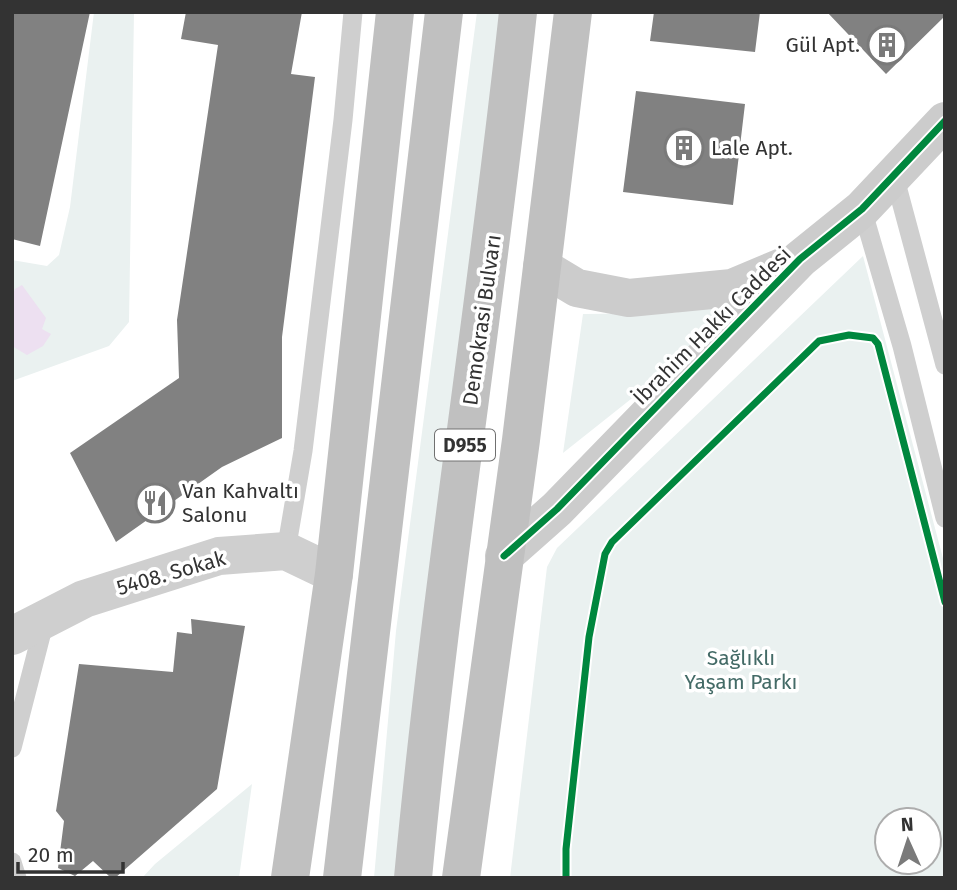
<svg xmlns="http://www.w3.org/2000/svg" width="957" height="890" viewBox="0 0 957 890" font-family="'Fira Sans',sans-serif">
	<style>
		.green { fill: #eaf1f0; fill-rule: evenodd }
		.water { fill: #ede0f1 }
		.building { fill: #818181 }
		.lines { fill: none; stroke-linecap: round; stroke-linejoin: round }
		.lane { stroke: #cfcfcf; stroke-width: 19 }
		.street { stroke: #cfcfcf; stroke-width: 38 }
		.secondary { stroke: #ccc; stroke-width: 38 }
		.highway { stroke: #c0c0c0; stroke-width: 38 }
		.cycleway-casing { stroke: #fff; stroke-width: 11 }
		.cycleway { stroke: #00873e; stroke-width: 7 }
		.labels { text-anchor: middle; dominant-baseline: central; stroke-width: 7; stroke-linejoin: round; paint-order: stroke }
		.shield { fill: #fff; stroke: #707070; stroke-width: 2 }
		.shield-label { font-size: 19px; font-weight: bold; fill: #333 }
		.poi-label { font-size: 21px; fill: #333; stroke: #fff; text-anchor: start }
		.street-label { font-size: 21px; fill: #333; stroke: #fff }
		.park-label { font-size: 21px; fill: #446b67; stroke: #fff }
	</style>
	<rect width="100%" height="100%" fill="#fff"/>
	<!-- green -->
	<path class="green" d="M94,12H134L129,322L109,346L12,381V260L47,266L59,255L70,207Z
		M477,12H500L405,878H374L396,631Z
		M863,256L945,566V878H510L547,567L557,548ZM929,820V862H887V820Z
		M726,304L694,349L563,453L583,314L673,313Z
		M252,784L239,878H142L155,864Z"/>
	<!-- water -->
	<path class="water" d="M22,285L46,318L42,329L51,334L43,346L27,355L12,346V297L15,289Z"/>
	<!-- building -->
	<path class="building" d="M12,12H90L40,246L12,239Z
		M186,12H302L291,74L315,77L282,337V438L222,467L116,542L70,453L179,378L177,320L218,45L181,39Z
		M654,12H760L755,52L650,41Z
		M827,12H945V16L886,74Z
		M636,91L745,104L733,205L623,192Z
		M191,619L245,626L217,789L115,878H111L93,861L75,876L58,868L64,821L56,811L79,664L173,672L177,632L192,634Z"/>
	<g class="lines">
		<!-- lane -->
		<path class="lane" d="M894,175L945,365
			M862,209L902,346L945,518
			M286,551L303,451L343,120L353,12
			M12,748L45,620
			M12,862L17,878"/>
		<!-- street -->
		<path class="street" d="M12,636L84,599L219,556L286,551L334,574"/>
		<!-- secondary -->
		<path class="secondary" d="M542,267L577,288L629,298L732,288L782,267
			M504,556L557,509L800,259L862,209L945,121"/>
		<!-- highway -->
		<path class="highway" d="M290,878L334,574L395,12
			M342,878L444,12
			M413,878C440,588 487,301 518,12
			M461,878L521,440L573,12"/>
		<defs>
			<path id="cycleway" d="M504,556L557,509L800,259L862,209L945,121
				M566,878V849L589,637L605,554L612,542L819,341L849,335L873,338L878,344L945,602"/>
		</defs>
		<!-- cycleway casing -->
		<use href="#cycleway" class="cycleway-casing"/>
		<!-- cycleway -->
		<use href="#cycleway" class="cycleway"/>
	</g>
	<!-- icons -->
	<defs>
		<symbol id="building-ring" viewBox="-11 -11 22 22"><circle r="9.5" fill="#fff" stroke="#7a7a7a" stroke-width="1.5"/><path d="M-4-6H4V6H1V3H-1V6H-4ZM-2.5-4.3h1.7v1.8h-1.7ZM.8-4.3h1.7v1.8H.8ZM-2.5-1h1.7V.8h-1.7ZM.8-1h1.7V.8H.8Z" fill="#7a7a7a"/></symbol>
		<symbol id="restaurant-ring" viewBox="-11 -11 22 22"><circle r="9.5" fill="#fff" stroke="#7a7a7a" stroke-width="1.5"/><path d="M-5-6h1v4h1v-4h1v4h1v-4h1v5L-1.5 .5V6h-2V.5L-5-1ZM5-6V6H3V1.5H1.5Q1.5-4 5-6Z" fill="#7a7a7a"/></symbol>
	</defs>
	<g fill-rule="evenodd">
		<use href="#building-ring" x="865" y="23" width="44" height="44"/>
		<use href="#building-ring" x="662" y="126" width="44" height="44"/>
		<use href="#restaurant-ring" x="133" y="481" width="44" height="44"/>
	</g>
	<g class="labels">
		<!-- shield labels -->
		<rect class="shield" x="435" y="429.5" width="60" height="31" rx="5"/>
		<g class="shield-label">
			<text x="465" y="445">D955</text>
		</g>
		<!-- poi labels -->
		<g class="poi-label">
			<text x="860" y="45" text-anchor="end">Gül Apt.</text>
			<text x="711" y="148">Lale Apt.</text>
			<text x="182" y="491">Van Kahvaltı<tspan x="182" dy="24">Salonu</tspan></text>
		</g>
		<!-- street labels -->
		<g class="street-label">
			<text transform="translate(482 320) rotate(-82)">Demokrasi Bulvarı</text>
			<text transform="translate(712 326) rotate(-45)">İbrahim Hakkı Caddesi</text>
			<text transform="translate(171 573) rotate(-16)">5408. Sokak</text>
		</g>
		<!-- park labels -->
		<g class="park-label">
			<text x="741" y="658">Sağlıklı<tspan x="741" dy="24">Yaşam Parkı</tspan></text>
		</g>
	</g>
	<!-- border -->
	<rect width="957" height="890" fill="none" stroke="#333333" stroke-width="28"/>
	<!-- north arrow -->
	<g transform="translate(908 841) rotate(357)"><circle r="33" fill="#ffffff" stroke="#adadad" stroke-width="2"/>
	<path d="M0-5L12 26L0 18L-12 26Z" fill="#7a7a7a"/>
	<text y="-10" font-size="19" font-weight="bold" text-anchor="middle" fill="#333333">N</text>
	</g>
	<!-- scale -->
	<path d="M18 862v10h105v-10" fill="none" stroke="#333333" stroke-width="3.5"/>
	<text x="28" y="862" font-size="21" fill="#333333" stroke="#ffffff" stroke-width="5" paint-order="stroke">20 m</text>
</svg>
